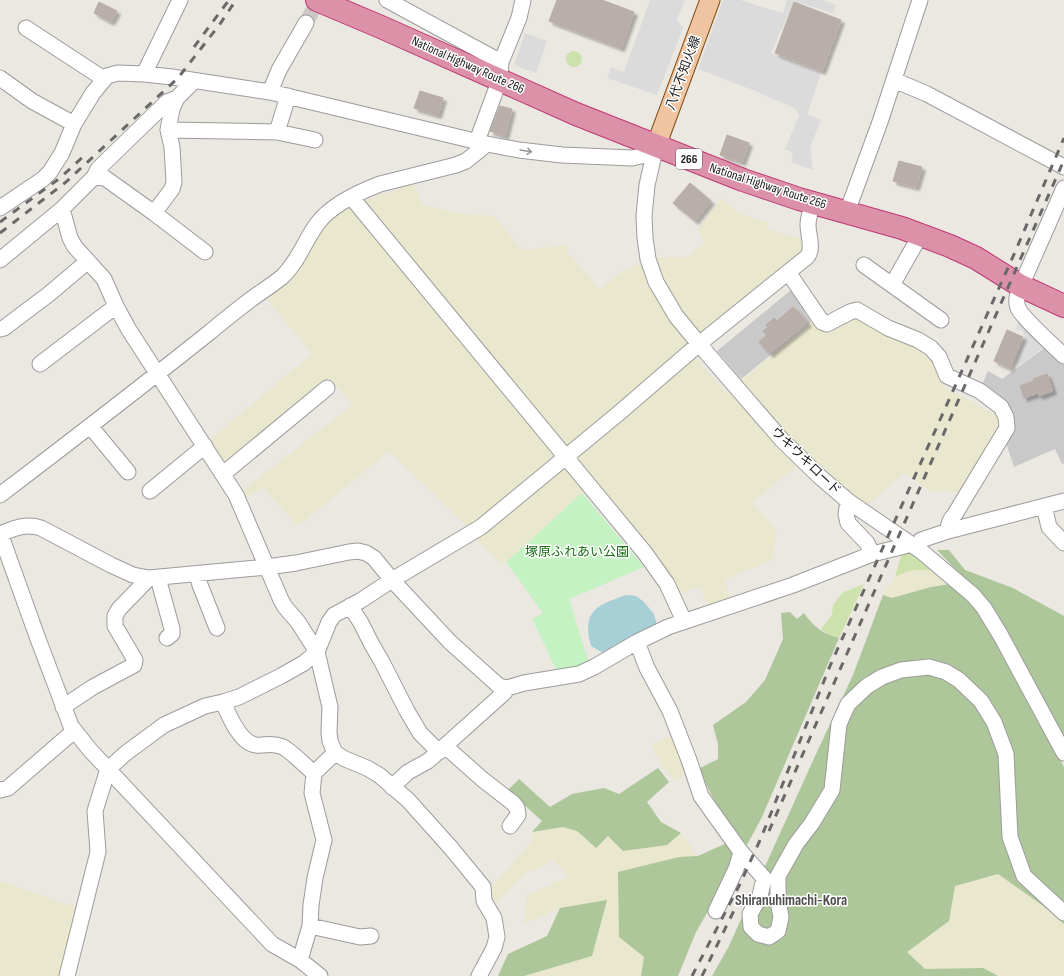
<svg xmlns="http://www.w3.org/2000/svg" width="1064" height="976" viewBox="0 0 1064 976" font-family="'Sofia Sans Condensed','Noto Sans JP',sans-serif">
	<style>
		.religious { fill: #c9c9c9 }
		.farmland { fill: #e9e7ce }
		.grass { fill: #cde1ac }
		.forest { fill: #adc69a }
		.park { fill: #c4f2c2 }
		.parking { fill: #dbdbdb }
		.water { fill: #a6d0d5 }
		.building { fill: #b8afab; stroke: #bbaca6; filter: url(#shadow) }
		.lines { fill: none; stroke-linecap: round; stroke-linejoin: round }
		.minor-tunnel { stroke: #ccc8c3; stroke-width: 15; stroke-dasharray: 15 8; stroke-linecap: butt }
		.minor-casing { stroke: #9c9c9c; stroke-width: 17 }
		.major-casing { stroke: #824d10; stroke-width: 21 }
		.highway-casing { stroke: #c13778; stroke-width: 24 }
		.minor { stroke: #fff; stroke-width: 15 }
		.major { stroke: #f0c4a1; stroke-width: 19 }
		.highway { stroke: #db91a8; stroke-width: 22 }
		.rail { stroke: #696969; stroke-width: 3; stroke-dasharray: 8 8; stroke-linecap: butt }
		.oneway { stroke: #989898 }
		.labels { text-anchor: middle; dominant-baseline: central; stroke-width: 3; stroke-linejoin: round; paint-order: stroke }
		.shield { fill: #fff; stroke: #5f5f5f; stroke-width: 1 }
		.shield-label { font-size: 12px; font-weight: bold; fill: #1b1b1b }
		.street-label { font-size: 13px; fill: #1b1b1b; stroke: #fff }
		.park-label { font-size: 13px; fill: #1b6b17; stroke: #fff }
		.quarter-label { font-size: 15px; font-weight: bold; fill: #4e4e4e; stroke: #fff }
	</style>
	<defs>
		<filter id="shadow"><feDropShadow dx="3.5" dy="3.5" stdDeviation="1" flood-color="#0004"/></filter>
	</defs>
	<rect width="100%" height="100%" fill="#ebe7e1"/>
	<!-- religious -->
	<path class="religious" d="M791,290L811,322L741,379L717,351Z
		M1050,344L1064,360V463L1062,464L1055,449L1014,467L1004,437L1009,430L980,389L988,371L1002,379Z"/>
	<!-- farmland -->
	<path class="farmland" d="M414,184L422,205L461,214L495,216L513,240L523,250L568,245V253L600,289L625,270L658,257H688L695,250L705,244L698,229L721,198L737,212L768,223L767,229L805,240L804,252L689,350L726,393L812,322L820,329L857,312L880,331L930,356L943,386L1000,418L1004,427L965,491L931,492L904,473L868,505L837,484L808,456L752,503L777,530L772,560L724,580L731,601L710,609L700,587L677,594L592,484L502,565L473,536L467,526L389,451L298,526L263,487L243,499L239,493L353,405L331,379L224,468L208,441L312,354L267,299L288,283L301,268L322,228L333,217L360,202Z
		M924,569L931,571L950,584L931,587L892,598L883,595L895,577L906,570Z
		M674,734L688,773L674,781L662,766L651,745Z
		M563,827L577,831L596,848L609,836L667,845L681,833L698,856L679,857L644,957L641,976H523L592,956L607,901L560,908L523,924L527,895L568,877L553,859L540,868L525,873L492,907L487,891L531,843L532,832Z
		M998,874L1042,905L1064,924V976H998L983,968L924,969L906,952L949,921L955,885Z
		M0,881L78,908L62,976H0Z"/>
	<!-- grass -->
	<path class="grass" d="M566 59a8 8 0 1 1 16 0a8 8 0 1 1-16 0Z
		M909,550L931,571C918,568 907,570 895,577L902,552Z
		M864,584L839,638L830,636L821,629L832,615L833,605L842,593Z"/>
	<!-- forest -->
	<path class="forest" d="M937,550H949L965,570L1013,588L1064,616V737L1054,720H1040L1064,767V924L1042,905L998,874L955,886L949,921L907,952L925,969L983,968L998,976H712L728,948L816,754L853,675L883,595L892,598L931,587L950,584L981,615L964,578Z
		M790,612L797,619L804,613C812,625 824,635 839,638L827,666L762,817L747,845L736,833L729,842L733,856L730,873L696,932L678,976H641L644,957L619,937L618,872L679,857L698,856L729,842L736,833C722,812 707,792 700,768L718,759V744L713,725L746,702L765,680L783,639L781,613Z
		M658,768L669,782L647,802L661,822L681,833L667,845L623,851L608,836L596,848L577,831L563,827L532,832L542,821L508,790L519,779L550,807L572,794L604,788L619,794Z
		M607,900L592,956L524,976H498L508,954L547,936L560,908Z"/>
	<!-- park -->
	<path class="park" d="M582,493L644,567L569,599L589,663L558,673L532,619L543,613L506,562Z"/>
	<!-- parking -->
	<path class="parking" d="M650,0H685L677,19L683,28L657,95L607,78L611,67L624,72Z
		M723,0H740L783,13L787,0H823L836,5L833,13L794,1L771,53L821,73L807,114L821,120L810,147L813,170L791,162L793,153L785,149L799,116L796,109L753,90L698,69Z
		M525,33L547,41L536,73L514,65Z
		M1020,317L1047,345L1020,365L1012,363L1025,335L1023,334L1024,332L1016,329Z"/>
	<!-- water -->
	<path class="water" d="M626,595L636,596L644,602L654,614L657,626L609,653H603L591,646C581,611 597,605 626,595Z"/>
	<!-- building -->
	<path class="building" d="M557,0H602L634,12L621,48L549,21Z
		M99,2L117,11L111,22L94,13Z
		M794,2L841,20L822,71L775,53Z
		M420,91L443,98L438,115L414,108Z
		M500,106L512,109L505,136L490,131Z
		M727,135L749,143L742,162L720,155Z
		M899,161L922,167L916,187L893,181Z
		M690,183L711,201L695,221L673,203Z
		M793,307L808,323L770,354L759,342L767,335L763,331L768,327L766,325L774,318L777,321Z
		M1007,330L1023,337L1010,368L994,361Z
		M1047,374L1053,391L1039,396L1038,393L1024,398L1020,386L1034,381L1033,379Z"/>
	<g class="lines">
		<!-- minor-tunnel -->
		<path class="minor-tunnel" d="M306,23L318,0"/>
		<defs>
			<path id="minor" d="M387,0L501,62L500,79L477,141
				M26,28L104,79
				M501,62L519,18L523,0
				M144,74L180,0
				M0,78L32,101L74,124
				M894,80L927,94L1064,167
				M270,92L279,70L306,23
				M168,130L277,132L315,140
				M277,132L288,96
				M656,146L647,185L644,216L645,238L648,259L656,282L676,316L699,344L782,440L819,476L848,501L921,551L973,595L984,608L1001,636L1064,753
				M94,177L98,169L167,102L177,98
				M1064,188L1021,286C1018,293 1015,300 1018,308C1022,318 1055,347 1064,356
				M352,198L645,553L667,584L684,621
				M0,208L43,179L50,172L62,153L74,124L93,93L107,76L118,73L144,74L172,77L270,92L487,144L519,150L562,155L632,158L641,156L656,146
				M62,209L70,238L75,247L104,279L116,306L129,330L236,495L281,600L285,607L298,622L317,652L330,707L329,732L330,741L335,753L345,759L367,768L379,775L408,800L451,848L483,887L484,901L494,918L497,937L494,948L479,976
				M847,212L880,122L920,0
				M154,213L205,252
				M0,260L62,209L94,177L105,178L154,213L172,189L174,182L172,147L168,130L172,109L177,98L194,81
				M864,265L941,320
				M788,272L822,322L827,324L850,312L857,310L888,328L918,340L931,348L939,357L947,376L980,391L1001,407L1006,417L1007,428L955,514C950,519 948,523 948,531
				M892,285L921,234
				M0,329L4,328L49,294L88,261
				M40,364L116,306
				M90,426L128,472
				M223,474L327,388
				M150,491L205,446
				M0,495C71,441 141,387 210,332C223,321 237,310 250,300C261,292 272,285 282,277C298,262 304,242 317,224C330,206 359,192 380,184L456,165L466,161L487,144
				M848,501L846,514L848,523L867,543L872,554
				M1044,506L1049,527L1064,543
				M0,533L38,639L71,726L90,750L272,944L300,960L320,976
				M0,534C15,528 26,523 41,528L111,565L133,575L149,578L267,567L296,563L349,552L358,551L366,553L374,558L392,580L450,642L499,686L507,688L524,683L579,674L594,667L637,642L668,627L793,585L872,554L905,546
				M921,540L948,531L1064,501
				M197,574L200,585L217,628
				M158,578L172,629V634L167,638
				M350,606L361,623L371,643L382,662L407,711L420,733L439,752
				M637,642L647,668L670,711L689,760L701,796L741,852L764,878L760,896L750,914L751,927L758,934L769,937L778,931L781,917L778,901V876L796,844L812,823L832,790L839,724L848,704L867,686L882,677L901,670L929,667L946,672L959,680L981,701L994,722L1006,754L1010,837L1024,876L1064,913
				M223,702C229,716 240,743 256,745C267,746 270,742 283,747C291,751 305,766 314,773
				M63,707L93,687L134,665L135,660L115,626V616L119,609L149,578
				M445,746L482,779L513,803L517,808L518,815L510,826
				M392,787L408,772L428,761L505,692L507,688
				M0,790L8,788L74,731
				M716,911L736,869L741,852
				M310,926L360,937L371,936
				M300,960L310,926L311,905L315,878L324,840L312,793L314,773L335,753
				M67,976L98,852L95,811L108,769L126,753L164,725L205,706L223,702L239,697L281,676L304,663L317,652L329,622L334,615L360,601L392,580L481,527L619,413L699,344L807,257C814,249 808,235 808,225C808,217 811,210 813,203"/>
			<path id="major" d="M656,146L710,0"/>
			<path id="highway" d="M317,0L381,27L576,114L743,180L799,199L902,228L950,246L976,258L1021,286L1064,306"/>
		</defs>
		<!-- minor casing -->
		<use href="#minor" class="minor-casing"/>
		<!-- major casing -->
		<use href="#major" class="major-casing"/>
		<!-- highway casing -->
		<use href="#highway" class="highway-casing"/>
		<!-- minor -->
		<use href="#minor" class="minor"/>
		<!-- major -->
		<use href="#major" class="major"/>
		<!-- highway -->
		<use href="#highway" class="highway"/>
		<!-- rail -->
		<path class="rail" d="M194,47L229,0
			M0,222L60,178L85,155
			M0,233L66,182L178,78L220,24L236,0
			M769,831L1064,160
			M692,976L740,884L761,838L830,666L1015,252L1064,138
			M702,976L744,890"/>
	</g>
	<!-- one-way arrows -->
	<defs><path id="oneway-shaft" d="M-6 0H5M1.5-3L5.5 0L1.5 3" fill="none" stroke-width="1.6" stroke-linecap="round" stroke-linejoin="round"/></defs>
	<use class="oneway" href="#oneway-shaft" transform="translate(526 151) rotate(9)"/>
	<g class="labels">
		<!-- shield labels -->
		<rect class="shield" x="676" y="149" width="26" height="20" rx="3"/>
		<g class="shield-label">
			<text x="689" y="159">266</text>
		</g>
		<!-- street labels -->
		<g class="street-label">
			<text transform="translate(468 65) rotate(24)">National Highway Route 266</text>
			<text transform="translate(683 73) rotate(-70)">八代不知火線</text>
			<text transform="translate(768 186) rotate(18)">National Highway Route 266</text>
			<text transform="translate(806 461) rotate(44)">ウキウキロード</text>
		</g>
		<!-- park labels -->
		<g class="park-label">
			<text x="577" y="552">塚原ふれあい公園</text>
		</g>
		<!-- quarter labels -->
		<g class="quarter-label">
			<text x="791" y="900">Shiranuhimachi-Kora</text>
		</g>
	</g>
</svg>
